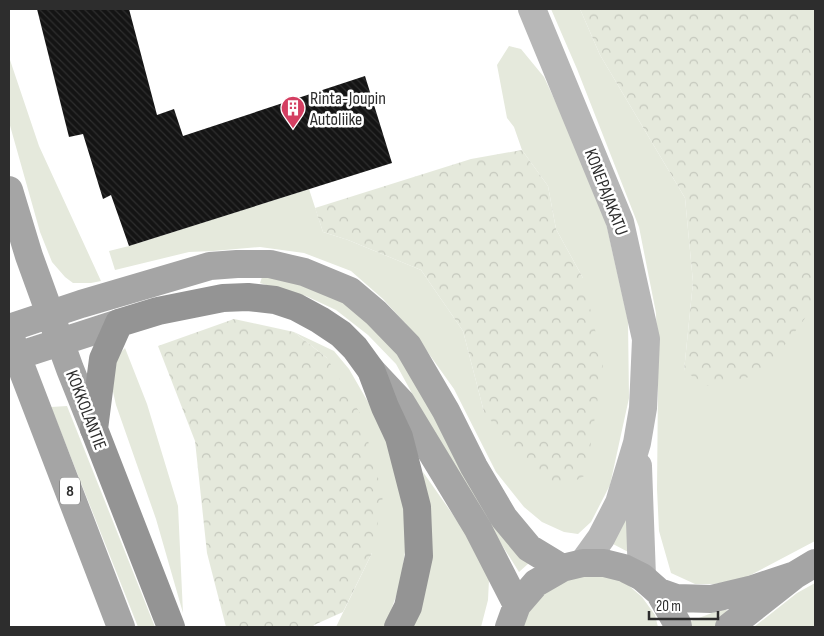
<svg xmlns="http://www.w3.org/2000/svg" width="824" height="636" viewBox="0 0 824 636" font-family="'Sofia Sans Condensed',sans-serif">
	<style>
		.green { fill: #e5e9dc }
		.forest { fill: url(#forest-crowns) }
		.building { fill: url(#building-back-hatch) }
		.lines { fill: none; stroke-linecap: round; stroke-linejoin: round }
		.secondary { stroke: #b7b7b7; stroke-width: 28 }
		.primary { stroke: #a5a5a5; stroke-width: 28 }
		.highway { stroke: #949494; stroke-width: 28 }
		.labels { text-anchor: middle; dominant-baseline: central; stroke-width: 5; stroke-linejoin: round; paint-order: stroke }
		.shield { fill: #fff; stroke: #6c6c6c; stroke-width: 1 }
		.shield-label { font-size: 16px; font-weight: bold; fill: #2d2d2d }
		.poi-label { font-size: 18px; fill: #2d2d2d; stroke: #fff; text-anchor: start }
		.street-label { font-size: 18px; fill: #2d2d2d; stroke: #fff }
	</style>
	<defs>
		<pattern id="forest-crowns" width="20" height="18" patternUnits="userSpaceOnUse" patternTransform="scale(1.25)"><rect width="20" height="18" fill="#e5e9dc"/><path d="M2 6a3 3 0 1 1 6 0M12 15a3 3 0 1 1 6 0" fill="none" stroke="#c5c8bd"/></pattern>
		<pattern id="building-back-hatch" width="6" height="6" patternUnits="userSpaceOnUse" patternTransform="scale(1.25)"><rect width="6" height="6" fill="#141414"/><path d="M-1 5l2 2M0 0l6 6M5-1l2 2" fill="none" stroke="#2e2e2e"/></pattern>
	</defs>
	<rect width="100%" height="100%" fill="#fff"/>
	<!-- green -->
	<path class="green" d="M551,9H580L600,55L685,198L693,282L684,371L815,305V541L743,579L714,584H695L671,573L659,531L657,489L658,384L656,313L639,227L577,69Z
		M509,46L521,49L544,77L581,157L604,214L628,321L629,398L610,485L591,522L578,534L564,532L542,522L524,507L496,472L454,389L414,333L383,299L351,271L304,253L260,247L213,251L189,252L115,270L109,251L129,246L309,189L323,232L348,240L421,270L463,331L484,412L583,278L556,229L548,186L522,150L514,127L507,118L497,65Z
		M9,57L39,146L101,281L91,283H73L65,277L52,262L40,232L9,122Z
		M263,274L321,287L356,308L401,354L529,563L519,572L450,463L396,364L368,335L336,310L306,296L273,287L260,283Z
		M294,332L334,351L349,369L383,428L403,487L406,545L400,585L385,627H336L372,553L327,358Z
		M125,348L147,404L178,506L183,613L156,519L116,405L110,378L120,353Z
		M67,406L155,627H138L51,407Z
		M423,472L479,552L489,580L488,600L481,627H412L432,551Z
		M626,507L632,554L613,544Z
		M569,576H609L627,584L642,597L655,615L658,627H519L531,602Z
		M815,583V627H754L797,593Z
		M725,608L730,615L714,627H689L687,620L691,621Z"/>
	<!-- forest -->
	<path class="forest" d="M580,9H815V305L763,374L708,386L684,371L693,282L685,198L600,55Z
		M522,150L548,186L556,229L583,278L603,364L586,475L562,488L522,459L484,412L463,331L421,270L348,240L323,232L315,208L471,159Z
		M234,319L294,332L327,358L361,415L383,496L372,553L343,612L314,625L313,627H226L207,553L195,441L158,346Z"/>
	<!-- building -->
	<path class="building" d="M37,9H129L157,115L174,109L183,136L365,76L392,163L129,246L111,195L103,199L83,134L69,137Z"/>
	<g class="lines">
		<!-- secondary -->
		<path class="secondary" d="M532,9L620,222L646,339L643,408L637,443L619,503L601,538L583,563
			M638,466L642,577"/>
		<!-- primary -->
		<path class="primary" d="M9,190L29,256L70,369L94,429
			M9,328L81,304L210,266L237,264H270L304,272L350,291L376,313L408,346L446,411L474,467L504,518L529,548L562,568
			M9,332L17,356L121,627
			M17,356L119,323
			M371,370L401,402L478,529L517,605
			M659,592L676,598L711,599L753,589L795,575
			M509,627L517,605L536,583L562,568L583,563H604L624,568L642,577L659,592L677,623L678,627
			M729,627L795,575L815,563"/>
		<!-- highway -->
		<path class="highway" d="M171,627L94,429L103,359L119,323L158,311L223,298L248,297L275,300L296,307L320,320L341,334L355,348L371,370L385,407L399,437L417,507L419,556L408,607L398,627"/>
	</g>
	<!-- icons -->
	<defs>
		<symbol id="building-pin" viewBox="-11 -11 22 30"><path d="M0 17L-7.5 6A9.5 9.5 0 1 1 7.5 6Z" fill="#d43f62" stroke="#fff"/><path d="M-4-6H4V6H1V3H-1V6H-4ZM-2.5-4.3h1.7v1.8h-1.7ZM.8-4.3h1.7v1.8H.8ZM-2.5-1h1.7V.8h-1.7ZM.8-1h1.7V.8H.8Z" fill="#fff"/></symbol>
	</defs>
	<g fill-rule="evenodd">
		<use href="#building-pin" x="279" y="94" width="28" height="38"/>
	</g>
	<g class="labels">
		<!-- shield labels -->
		<rect class="shield" x="60" y="477.5" width="20" height="27" rx="4"/>
		<g class="shield-label">
			<text x="70" y="491">8</text>
		</g>
		<!-- poi labels -->
		<g class="poi-label">
			<text x="310" y="98">Rinta-Joupin<tspan x="310" dy="21">Autoliike</tspan></text>
		</g>
		<!-- street labels -->
		<g class="street-label">
			<text transform="translate(606 192) rotate(69)">KONEPAJAKATU</text>
			<text transform="translate(86 410) rotate(69)">KOKKOLANTIE</text>
		</g>
	</g>
	<!-- border -->
	<rect width="824" height="636" fill="none" stroke="#2d2d2d" stroke-width="20"/>
	<!-- scale -->
	<path d="M649 611v8h69v-8" fill="none" stroke="#2d2d2d" stroke-width="2.5"/>
	<text x="656" y="611" font-size="15" fill="#2d2d2d" stroke="#ffffff" stroke-width="4" paint-order="stroke">20 m</text>
</svg>
